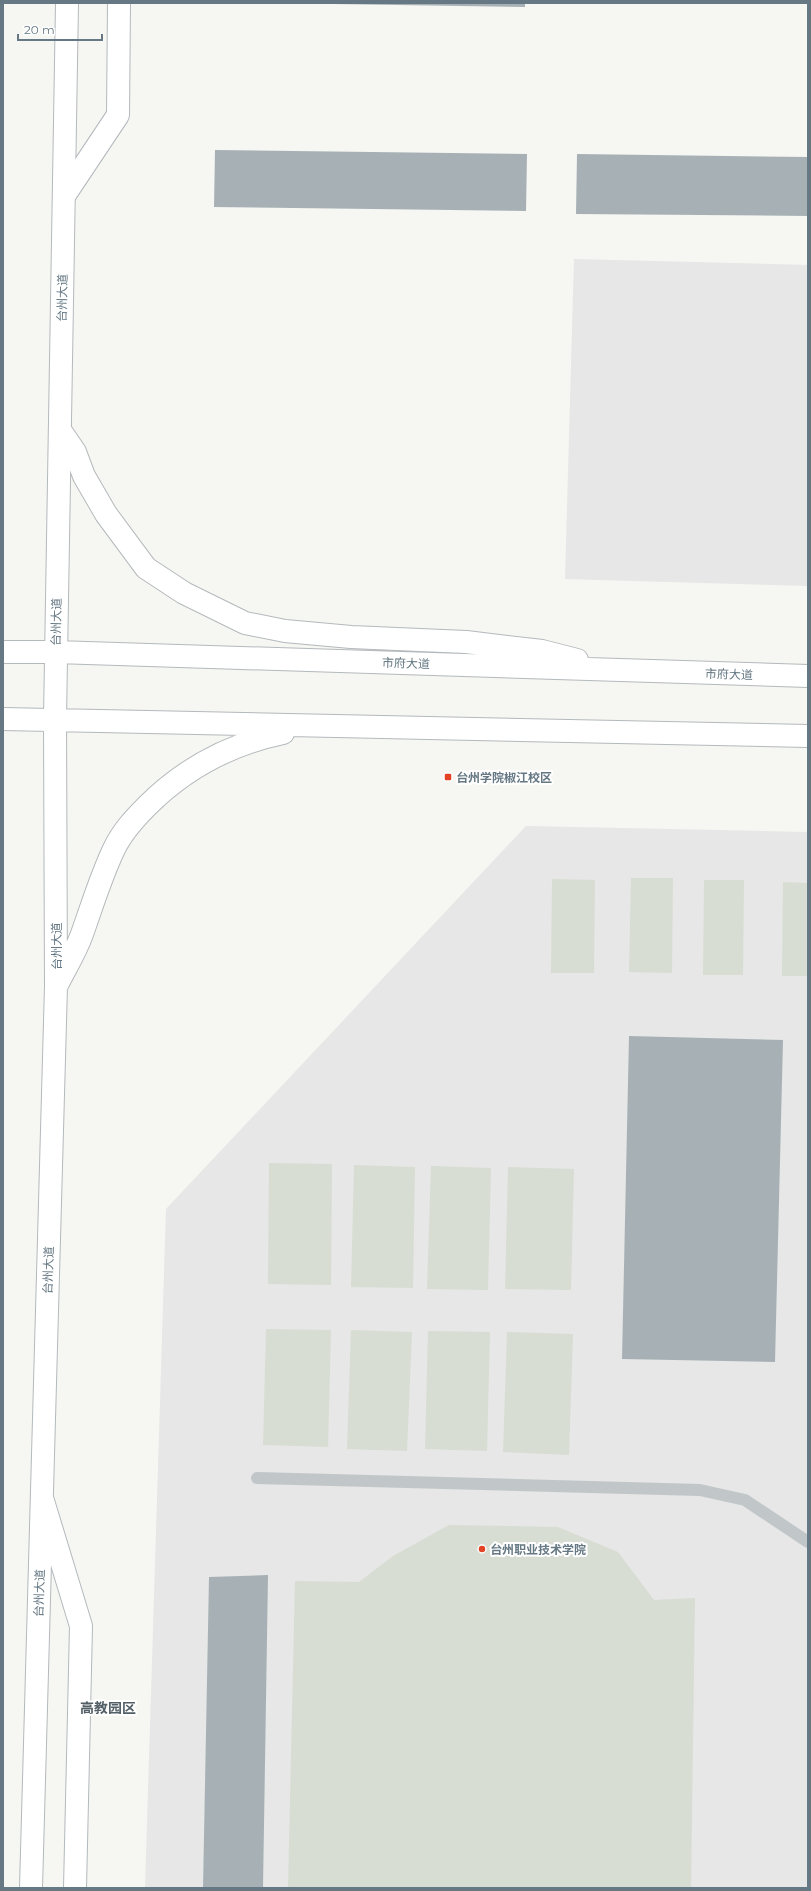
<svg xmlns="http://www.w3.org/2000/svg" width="811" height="1891" viewBox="0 0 811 1891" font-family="Montserrat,'Noto Sans SC',sans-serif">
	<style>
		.built { fill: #e6e7e6 }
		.green { fill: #d7ddd3 }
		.building { fill: #a7b1b5 }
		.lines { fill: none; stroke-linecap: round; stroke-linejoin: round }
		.secondary-casing { stroke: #b3b9bd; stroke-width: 24 }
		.primary-casing { stroke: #b4b9bc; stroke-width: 24 }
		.lane { stroke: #c1c6c8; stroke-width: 12 }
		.secondary { stroke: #fff; stroke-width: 22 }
		.primary { stroke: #fff; stroke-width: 22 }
		.poi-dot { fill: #e34325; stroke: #fff; stroke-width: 1.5 }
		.labels { text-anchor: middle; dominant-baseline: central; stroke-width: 4; stroke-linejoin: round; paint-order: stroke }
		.street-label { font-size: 12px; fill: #657883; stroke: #fff }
		.poi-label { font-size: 12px; font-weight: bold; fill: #657883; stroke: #fff; text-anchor: start }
		.quarter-label { font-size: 14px; font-weight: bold; fill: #536068; stroke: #fff }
	</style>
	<rect width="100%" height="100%" fill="#f6f6f2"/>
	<!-- built -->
	<path class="built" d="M574,259L808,265V586L565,579Z
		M526,826L808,832V1888H145L166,1209Z"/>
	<!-- green -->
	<path class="green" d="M631,878H673L672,973L629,972Z
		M552,879L595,880L594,973H551Z
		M704,880H744L743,975H703Z
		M783,882L808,883V976H782Z
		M269,1163L332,1164L331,1285L268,1284Z
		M354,1165L415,1167L413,1288L351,1287Z
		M431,1166L491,1168L488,1290L427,1289Z
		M508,1167L574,1169L571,1290L505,1289Z
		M266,1329L331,1330L328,1447L263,1445Z
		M351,1330L412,1332L407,1451L347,1449Z
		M428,1331L490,1332L487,1451L425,1449Z
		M507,1332L573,1334L569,1455L503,1452Z
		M449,1525L558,1527L618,1552L654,1600L695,1598L691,1888H288L295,1581L359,1582L393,1556Z"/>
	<!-- building -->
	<path class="building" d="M333,3H525V7L333,4Z
		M215,150L527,154L526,211L214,207Z
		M577,154L808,157V216L576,214Z
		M629,1036L783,1040L775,1362L622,1359Z
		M268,1575L263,1888H203L209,1577Z"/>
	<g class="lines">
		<defs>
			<path id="secondary" d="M64,196L118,115L119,3
				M43,1501L81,1626L75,1888"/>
			<path id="primary" d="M60,430L75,452L84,476L106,514L146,568L184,593L245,623L285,631L351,637L466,642L542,651L577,660
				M3,652H56L808,676
				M3,719L808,736
				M58,983C66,967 76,951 82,934C92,906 101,876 114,849C122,832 134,819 147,806C186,767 230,744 283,733
				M31,1888L56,986L55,719L67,3"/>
		</defs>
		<!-- secondary casing -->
		<use href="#secondary" class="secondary-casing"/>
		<!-- primary casing -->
		<use href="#primary" class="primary-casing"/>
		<!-- lane -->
		<path class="lane" d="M257,1478L700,1490L745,1500L808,1542"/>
		<!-- secondary -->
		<use href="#secondary" class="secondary"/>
		<!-- primary -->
		<use href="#primary" class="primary"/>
	</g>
	<!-- markers -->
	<g class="poi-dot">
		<rect x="444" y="773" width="8" height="8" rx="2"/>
		<circle cx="482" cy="1549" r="4"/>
	</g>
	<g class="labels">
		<!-- street labels -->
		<g class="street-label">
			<text transform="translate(62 298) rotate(-89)">台州大道</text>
			<text transform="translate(56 622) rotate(-89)">台州大道</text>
			<text transform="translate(406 663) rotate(2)">市府大道</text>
			<text transform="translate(729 674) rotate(2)">市府大道</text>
			<text transform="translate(56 946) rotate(-90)">台州大道</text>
			<text transform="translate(48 1270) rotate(-88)">台州大道</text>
			<text transform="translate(39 1593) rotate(-88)">台州大道</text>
		</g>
		<!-- poi labels -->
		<g class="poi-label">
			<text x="456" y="777">台州学院椒江校区</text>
			<text x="490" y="1549">台州职业技术学院</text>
		</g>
		<!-- quarter labels -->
		<g class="quarter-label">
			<text x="108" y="1708">高教园区</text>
		</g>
	</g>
	<!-- border -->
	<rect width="811" height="1891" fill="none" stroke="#657883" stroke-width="8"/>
	<!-- scale -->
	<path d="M18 34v6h84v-6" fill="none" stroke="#657883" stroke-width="2"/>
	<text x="24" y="34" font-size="12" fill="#657883" stroke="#ffffff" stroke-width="3" paint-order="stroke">20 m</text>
</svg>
